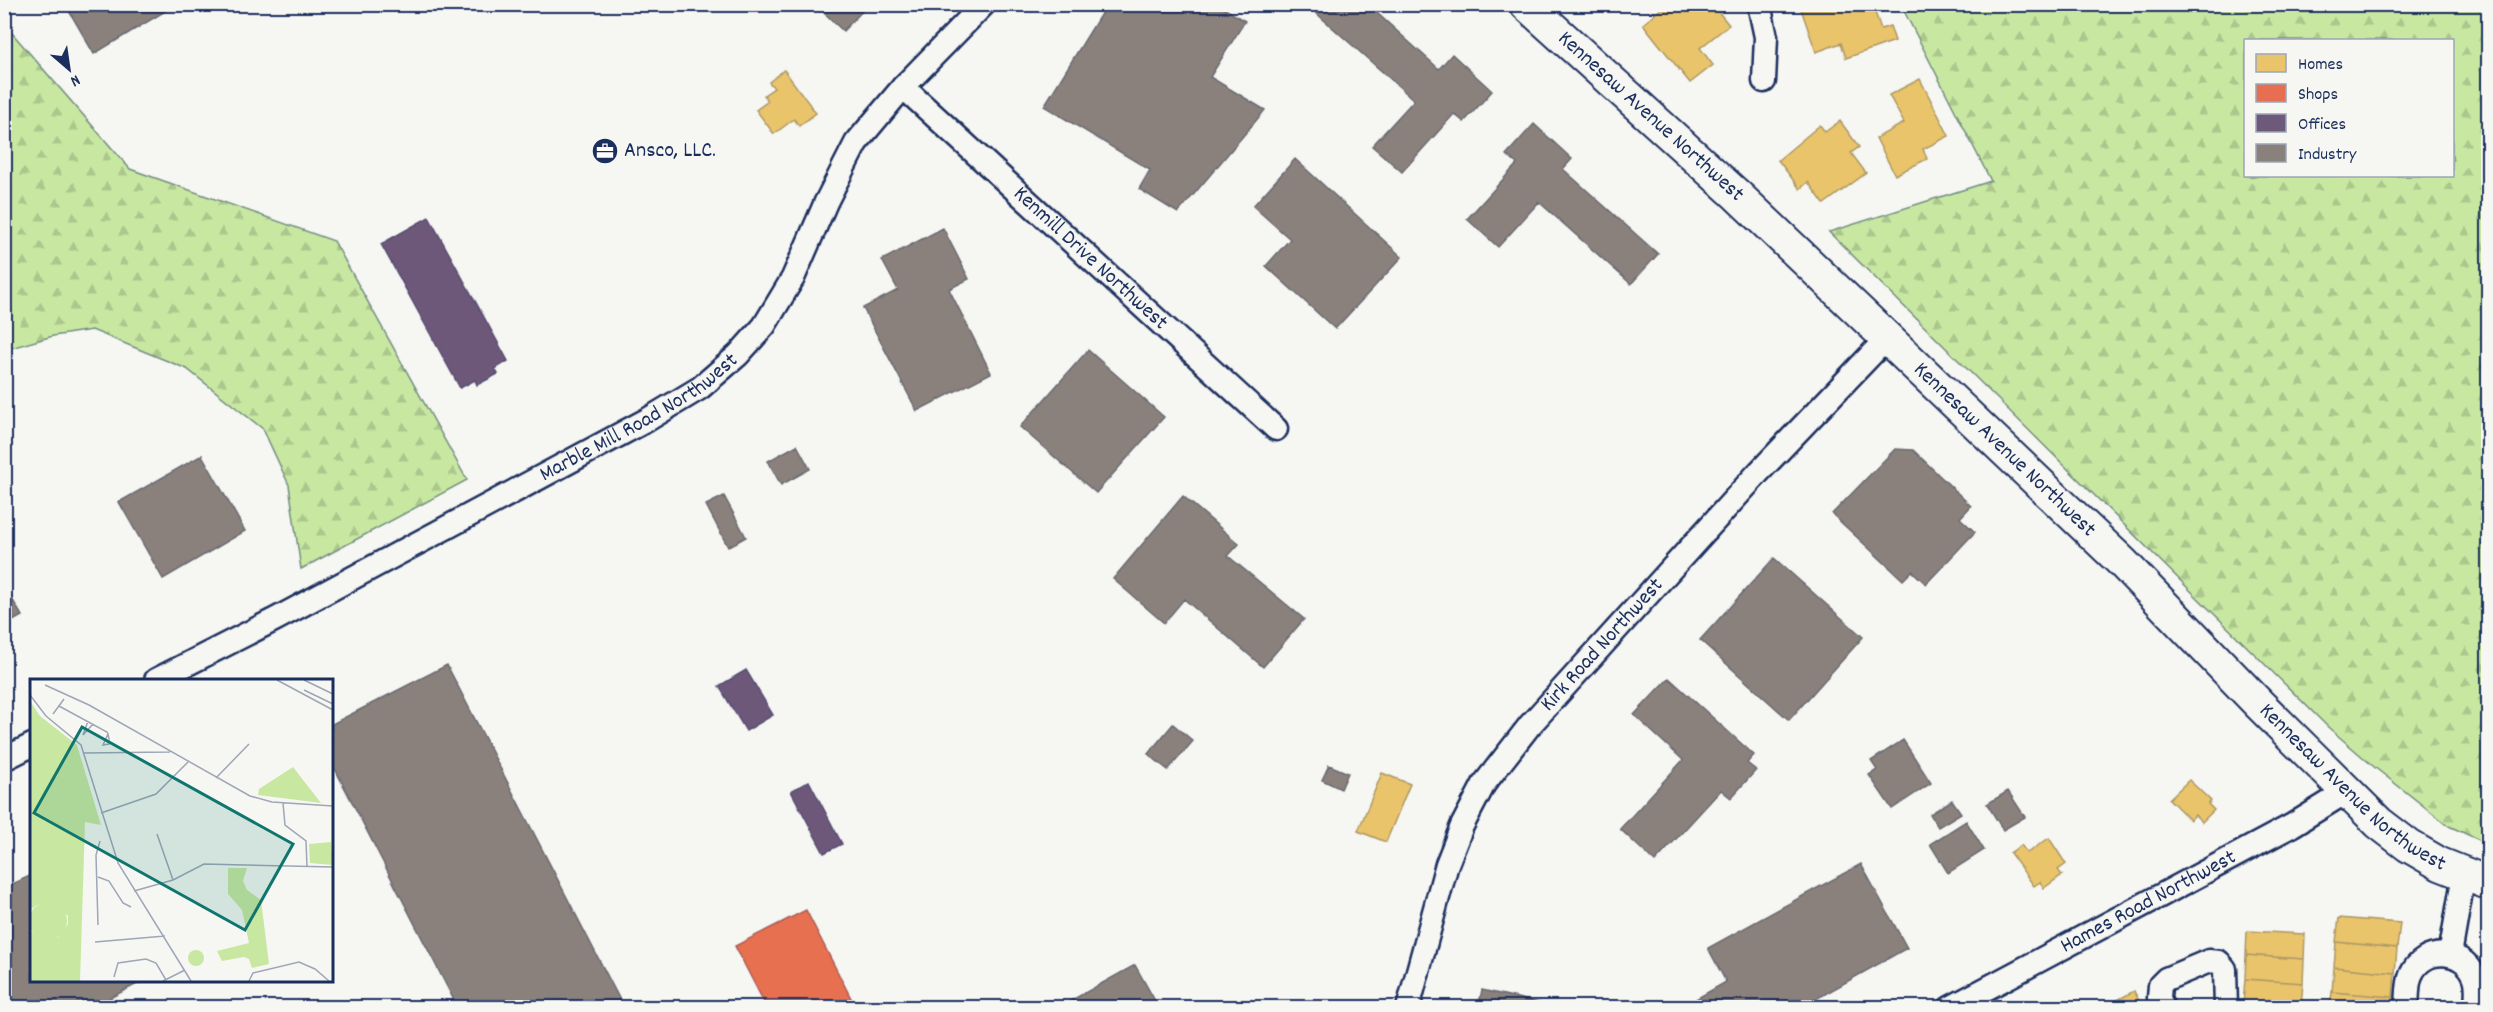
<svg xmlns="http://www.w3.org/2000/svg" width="2493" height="1012" viewBox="0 0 2493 1012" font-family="Dekko,sans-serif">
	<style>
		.forest { fill: url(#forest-firs); stroke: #728c80; stroke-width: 1.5; fill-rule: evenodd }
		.homes { fill: #e9c46a; stroke: #ab9766; stroke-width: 1.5 }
		.shops { fill: #e76f51; stroke: #aa5c55; stroke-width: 1.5 }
		.offices { fill: #6d597a; stroke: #544c72; stroke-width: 1.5 }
		.industry { fill: #8a817c; stroke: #696873; stroke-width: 1.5 }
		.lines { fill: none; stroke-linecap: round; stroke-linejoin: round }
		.street-casing { stroke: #1b2f5e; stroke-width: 27 }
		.secondary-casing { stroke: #1b2f5e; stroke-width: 36 }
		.street { stroke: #f6f6f2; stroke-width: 22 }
		.secondary { stroke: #f6f6f2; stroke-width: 32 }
		.labels { text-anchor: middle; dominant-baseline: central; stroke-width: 6; stroke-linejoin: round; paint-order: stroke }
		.street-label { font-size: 22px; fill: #1b2f5e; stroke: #f6f6f2 }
		.poi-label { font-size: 22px; fill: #1b2f5e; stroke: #f6f6f2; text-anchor: start }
		.inset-road { fill: none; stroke: #9ea6b7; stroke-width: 1.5 }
		.view { fill: #0f766e; fill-opacity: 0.15; stroke: #0f766e; stroke-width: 3 }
		.inset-edge { fill: none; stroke: #1b2f5e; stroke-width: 3 }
	</style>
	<defs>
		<pattern id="forest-firs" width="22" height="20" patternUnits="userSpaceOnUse" patternTransform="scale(1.5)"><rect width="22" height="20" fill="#c8e8a1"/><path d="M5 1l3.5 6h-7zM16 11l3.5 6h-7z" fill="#abc78d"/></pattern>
	</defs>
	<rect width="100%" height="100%" fill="#f6f6f2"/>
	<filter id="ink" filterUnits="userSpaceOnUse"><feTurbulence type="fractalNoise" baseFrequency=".0167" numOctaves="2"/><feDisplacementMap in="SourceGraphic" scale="12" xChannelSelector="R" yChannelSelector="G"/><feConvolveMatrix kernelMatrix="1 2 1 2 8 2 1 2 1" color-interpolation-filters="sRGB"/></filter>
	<g filter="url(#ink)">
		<!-- forest -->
		<path class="forest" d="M1901,5H2488V844L2449,826L2373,766L2329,728L1829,232L1991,181ZM2246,40H2452V176H2246Z
			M5,25L130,169L334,241L467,480L301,569L289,485L263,429L187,369L92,330L53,336L11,348L4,338Z"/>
		<!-- homes -->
		<path class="homes" d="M1667,4H1712L1729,25L1700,48L1713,65L1690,83L1643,24Z
			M1814,4H1872L1881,29L1890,26L1895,41L1846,58L1841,43L1816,52L1801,9Z
			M784,70L816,113L799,126L794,119L774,134L756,110L768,101L764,95L774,88L769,82Z
			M1920,79L1949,136L1923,149L1927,159L1895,175L1876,138L1904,123L1889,95Z
			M1840,121L1859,147L1851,153L1866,173L1824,204L1808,182L1800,189L1778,160L1820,125L1825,132Z
			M1382,773L1410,784L1386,842L1358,831Z
			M2189,780L2211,801L2208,804L2214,810L2202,822L2195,815L2190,820L2169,799Z
			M2049,838L2066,864L2058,870L2062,875L2044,888L2040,882L2034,886L2010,853L2021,845L2027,853Z
			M2339,918L2400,923L2397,948L2336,942Z
			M2247,931L2305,934L2304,959L2246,955Z
			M2336,942L2397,948L2395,973L2334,967Z
			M2246,955L2304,959L2303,983L2245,979Z
			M2334,967L2395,973L2393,997L2332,992Z
			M2245,979L2303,983L2301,1007L2243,1004Z
			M2134,991L2143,1008H2103Z
			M2332,992L2393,997L2392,1008H2330Z
			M2243,1004L2301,1007L2243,1008Z"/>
		<!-- shops -->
		<path class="shops" d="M806,910L856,1008H767L735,946Z"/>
		<!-- offices -->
		<path class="offices" d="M429,217L508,361L495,369L498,374L477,385L475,380L460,388L381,244Z
			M746,670L773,715L746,731L719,686Z
			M809,781L842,844L824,853L791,791Z"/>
		<!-- industry -->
		<path class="industry" d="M65,4H177L94,54Z
			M815,4H869L843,31Z
			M1107,4H1217L1245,21L1210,77L1265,110L1178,213L1139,189L1150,170L1044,106Z
			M1306,4H1367L1439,69L1452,54L1492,91L1464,122L1454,114L1402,172L1372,146L1414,100Z
			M1534,124L1572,159L1563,169L1658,254L1631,284L1539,202L1498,247L1467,219L1517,164L1506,155Z
			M1295,159L1402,257L1335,329L1266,266L1290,239L1253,206Z
			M943,228L969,279L949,289L991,373L917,411L863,308L898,290L882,260Z
			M1088,350L1164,417L1096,493L1020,427Z
			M797,445L810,469L781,485L768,461Z
			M1895,449L1913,450L1971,506L1960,518L1975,532L1926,584L1912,571L1903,580L1832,514Z
			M202,455L245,531L163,579L119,502Z
			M724,496L746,537L728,547L706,505Z
			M1183,496L1239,544L1228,556L1304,619L1263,667L1184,599L1164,623L1113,579Z
			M1774,558L1863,637L1789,720L1700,640Z
			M4,585L22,616L4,626Z
			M447,665L624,1008H458L332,763V724Z
			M1669,678L1754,755L1747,763L1756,770L1731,798L1721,790L1655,862L1620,829L1683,760L1634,715Z
			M1173,724L1193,741L1168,770L1148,754Z
			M1903,740L1931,783L1892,809L1869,775L1877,770L1871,761Z
			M1329,765L1348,773L1341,789L1322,780Z
			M2008,791L2025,817L2003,830L1987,804Z
			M1952,800L1961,813L1938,827L1930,814Z
			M1966,821L1984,850L1948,873L1930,844Z
			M1861,864L1907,948L1800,1008H1680L1726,982L1708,948Z
			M32,875V980H145L90,1008H4V888Z
			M1135,965L1159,1008H1062L1061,1006Z
			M1482,990L1561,1008H1478Z"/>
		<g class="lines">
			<defs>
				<g id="street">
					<path d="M1759,4L1766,37L1764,81"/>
					<path id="s1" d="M903,87L1276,429"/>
					<path id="s2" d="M156,680L276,619L647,420L700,388L738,355L764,326L793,278L826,202L856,143L903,87L984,4"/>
					<path d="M4,759L32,745"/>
					<path d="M2450,955L2464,874"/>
					<path id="s3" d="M1408,1008L1447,864L1462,826L1484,784L1530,725L1757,474L1888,337"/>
					<path id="s4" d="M1950,1008L2291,826L2346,792"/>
					<path d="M2163,1008L2159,998L2160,985L2166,979L2209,961L2219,962L2225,969L2226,1008"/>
					<path d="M2407,1008C2408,997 2407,984 2411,975C2423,947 2462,948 2474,975C2479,985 2476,997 2476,1008"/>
				</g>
				<g id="secondary">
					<path id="s5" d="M1526,4L1737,195L2123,563L2259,704L2379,823L2409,846L2440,864L2488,883"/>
				</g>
			</defs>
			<!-- street casing -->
			<use href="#street" class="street-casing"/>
			<!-- secondary casing -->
			<use href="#secondary" class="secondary-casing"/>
			<!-- street -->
			<use href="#street" class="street"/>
			<!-- secondary -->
			<use href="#secondary" class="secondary"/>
		</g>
	</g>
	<!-- icons -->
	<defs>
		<symbol id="office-disc" viewBox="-11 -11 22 22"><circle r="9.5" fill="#1b2f5e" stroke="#f6f6f2"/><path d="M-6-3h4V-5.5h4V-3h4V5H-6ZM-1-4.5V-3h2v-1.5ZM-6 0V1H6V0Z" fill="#fff"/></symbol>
	</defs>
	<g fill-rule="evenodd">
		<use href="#office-disc" x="590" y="136" width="30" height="30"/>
	</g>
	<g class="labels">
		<!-- street labels -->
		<g class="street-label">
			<text stroke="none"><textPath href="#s5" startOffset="168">Kennesaw Avenue Northwest</textPath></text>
			<text stroke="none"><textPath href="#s1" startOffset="254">Kenmill Drive Northwest</textPath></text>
			<text stroke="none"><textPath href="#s2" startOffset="550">Marble Mill Road Northwest</textPath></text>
			<text stroke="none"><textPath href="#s5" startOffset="654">Kennesaw Avenue Northwest</textPath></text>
			<text stroke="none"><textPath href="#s3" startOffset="420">Kirk Road Northwest</textPath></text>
			<text stroke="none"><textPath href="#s5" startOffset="1140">Kennesaw Avenue Northwest</textPath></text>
			<text stroke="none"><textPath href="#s4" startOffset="225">Hames Road Northwest</textPath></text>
		</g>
		<!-- poi labels -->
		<g class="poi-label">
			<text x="624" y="151">Ansco, LLC.</text>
		</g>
	</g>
	<!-- overview -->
	<g transform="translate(30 679)">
		<rect width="303" height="303" fill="#f6f6f2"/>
		<path d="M263,88L291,124L228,116L229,110ZM301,163L303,186L280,184L279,165ZM-1 242a19 19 0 1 1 38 0a19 19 0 1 1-38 0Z" fill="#c8e8a1"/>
		<path d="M0,22L10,37L47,66L71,146L55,143L50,302H0V252L14,259H28L38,245V237L21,224L7,226L0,231ZM198,189H217L213,202L217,211L231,221L239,285L222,289L219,280L214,278L192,282L187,272L219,264L212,231L198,215Z" fill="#c8e8a1"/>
		<path d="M158 279a8 8 0 1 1 16 0a8 8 0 1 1-16 0Z" fill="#c8e8a1"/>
		<path class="inset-road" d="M247,1L303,31M274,1L303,15M15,6L59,26L220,117L242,123L303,127M274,11L303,25M0,16L16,37L51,66L88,184L161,302M29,27L77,53L78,55L79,60V65L73,66L78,55M23,35L34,20M58,42L53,56L63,45M54,74L140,73M186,99L219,65M253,124L255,146L276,162L277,188M71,134L126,115L158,83M127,155L143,201M68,198L79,202L93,224L101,228M104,212L143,201L174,185L303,188M68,246L66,176L70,162M65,263L135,257M84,298L88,284L116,280L126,284L136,301M133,302L155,291M219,302L223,294L269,283L285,290L299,302"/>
		<path class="view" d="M52,48L263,165L215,251L4,134Z"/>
		<rect width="303" height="303" class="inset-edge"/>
	</g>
	<!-- margin -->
	<rect width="2493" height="1012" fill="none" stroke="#f6f6f2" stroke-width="24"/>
	<rect x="12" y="12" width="2469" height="988" fill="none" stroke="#1b2f5e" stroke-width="2" filter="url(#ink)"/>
	<!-- legend -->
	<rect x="2244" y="39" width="210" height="138" fill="#f6f6f2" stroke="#9ea6b7" stroke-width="1.5"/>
	<rect x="2256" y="54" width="30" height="18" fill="#e9c46a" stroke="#9ea6b7" stroke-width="1.5"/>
	<text x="2298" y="69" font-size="18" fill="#1b2f5e">Homes</text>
	<rect x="2256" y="84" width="30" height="18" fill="#e76f51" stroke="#9ea6b7" stroke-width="1.5"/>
	<text x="2298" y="99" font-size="18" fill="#1b2f5e">Shops</text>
	<rect x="2256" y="114" width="30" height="18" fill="#6d597a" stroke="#9ea6b7" stroke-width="1.5"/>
	<text x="2298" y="129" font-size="18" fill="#1b2f5e">Offices</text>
	<rect x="2256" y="144" width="30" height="18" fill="#8a817c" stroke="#9ea6b7" stroke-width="1.5"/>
	<text x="2298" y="159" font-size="18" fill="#1b2f5e">Industry</text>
	<!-- north arrow -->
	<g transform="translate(69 69) rotate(151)" stroke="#f6f6f2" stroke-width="4.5" paint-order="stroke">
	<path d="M0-4.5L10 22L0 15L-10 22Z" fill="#1b2f5e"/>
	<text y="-9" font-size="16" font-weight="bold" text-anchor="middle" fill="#1b2f5e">N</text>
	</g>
</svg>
